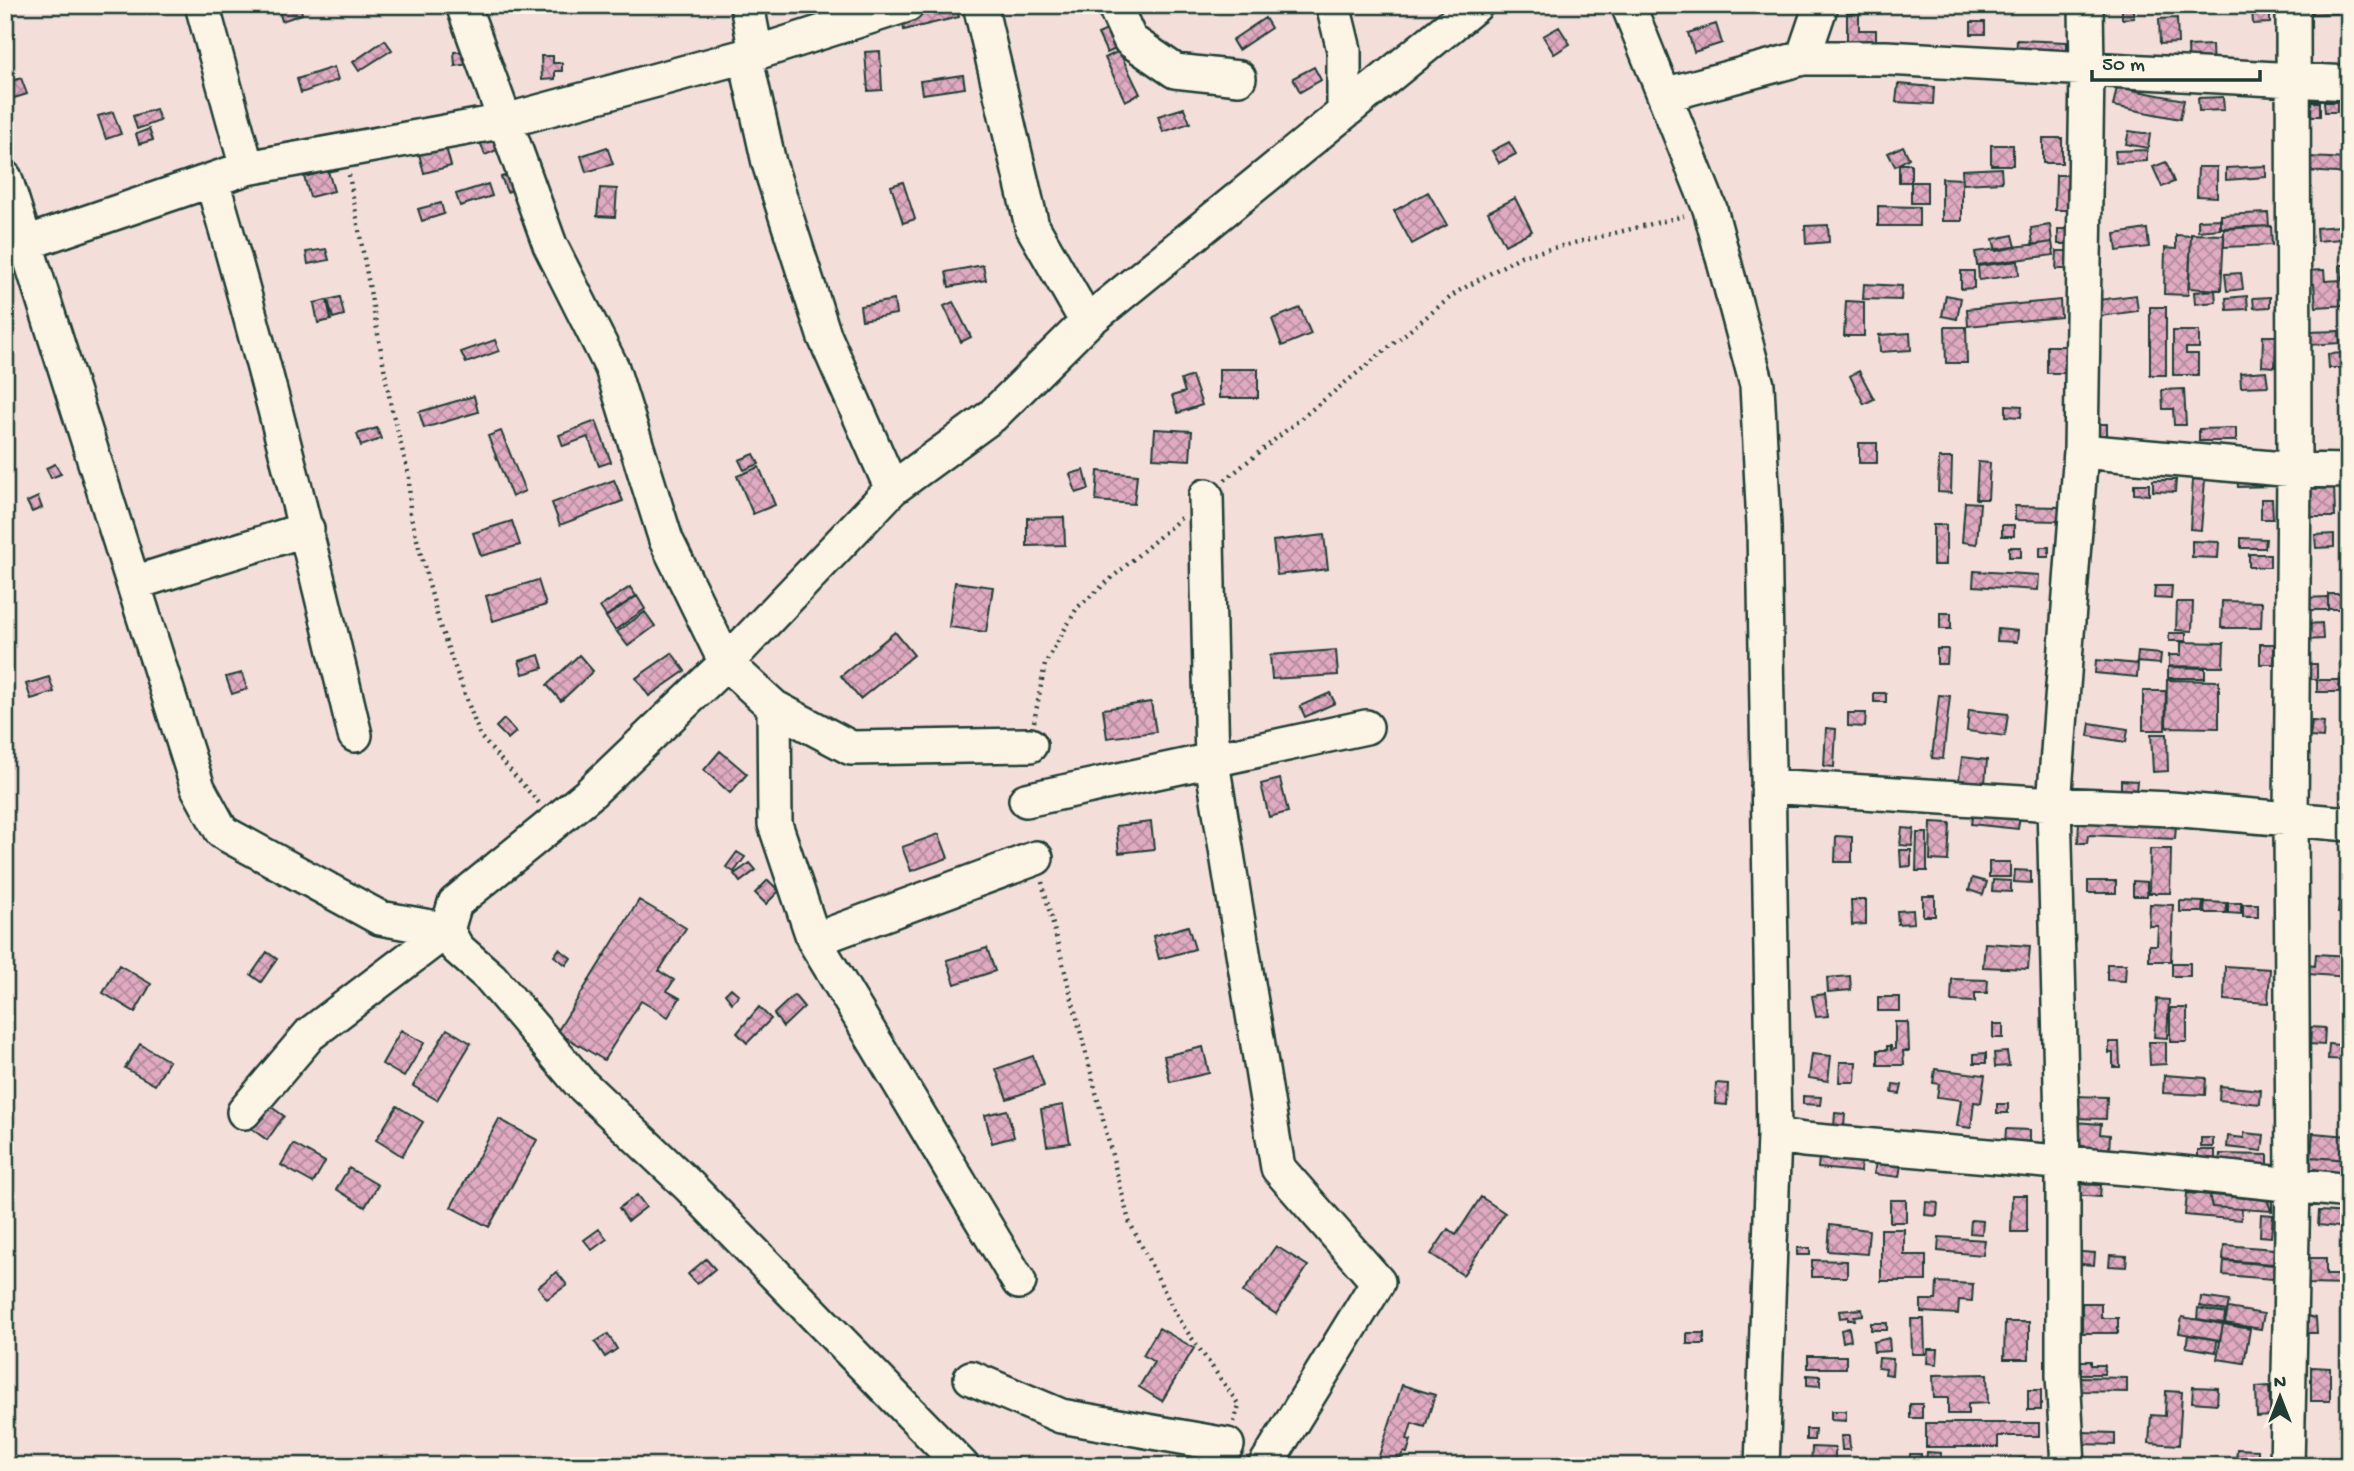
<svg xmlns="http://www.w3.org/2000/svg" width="2354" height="1471" viewBox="0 0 2354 1471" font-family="'Gochi Hand',sans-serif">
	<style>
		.building { fill: url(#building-cross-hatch); stroke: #1f3d34; stroke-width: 2 }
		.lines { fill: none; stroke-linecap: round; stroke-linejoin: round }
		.minor-casing { stroke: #1f3d34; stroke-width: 38 }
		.path { stroke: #1f3d34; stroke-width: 4.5; stroke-dasharray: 2 5; stroke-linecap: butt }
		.minor { stroke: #fcf5e5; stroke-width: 33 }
	</style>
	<defs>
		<pattern id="building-cross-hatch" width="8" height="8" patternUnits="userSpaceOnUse" patternTransform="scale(1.75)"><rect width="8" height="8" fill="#e0aac1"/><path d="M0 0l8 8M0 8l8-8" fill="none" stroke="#b58c9e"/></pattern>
	</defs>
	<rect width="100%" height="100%" fill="#f4deda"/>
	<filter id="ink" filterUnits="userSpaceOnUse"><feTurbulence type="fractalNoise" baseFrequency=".0143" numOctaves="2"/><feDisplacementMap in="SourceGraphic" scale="14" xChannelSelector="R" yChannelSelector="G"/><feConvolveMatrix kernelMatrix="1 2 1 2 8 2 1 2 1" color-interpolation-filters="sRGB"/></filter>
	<g filter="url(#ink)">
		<!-- building -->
		<path class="building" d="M286,5H300L302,14L282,21L278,8Z
			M949,5H956L959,17L904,30L901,16Z
			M2122,5H2134V18L2122,19Z
			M2313,5H2345L2346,13L2313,14Z
			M2270,8V23L2253,24L2252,9Z
			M1847,13H1859V30H1876V43H1847Z
			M1265,18L1271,28L1238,50L1232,40Z
			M2177,18L2178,43L2160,44L2159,19Z
			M1971,22H1985V34H1971Z
			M1716,24L1722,43L1694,52L1688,33Z
			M1559,27L1570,44L1554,54L1543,36Z
			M1109,29L1118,48L1107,53L1098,34Z
			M385,40L392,50L359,71L353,62Z
			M2017,40L2067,42V58L2016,56Z
			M2212,45L2213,72L2189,73L2188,46Z
			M467,51L469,64L455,66L454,52Z
			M880,51L882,90L868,91L865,52Z
			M1119,51L1140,94L1125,101L1105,58Z
			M541,56H553V63H562V71H555V79L542,80Z
			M334,67L338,80L301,93L297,79Z
			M1314,67L1321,80L1300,92L1293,78Z
			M963,75L965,88L922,94L920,81Z
			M21,78L27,94L11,99L5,83Z
			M1898,84L1934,87L1933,104L1896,102Z
			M2117,87L2184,100L2180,119L2113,106Z
			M2223,97L2224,110L2199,111L2198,98Z
			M2305,102H2320V116H2305Z
			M2324,102H2337V112H2325Z
			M1184,108L1190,123L1163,132L1158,116Z
			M156,109L160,121L137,129L133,116Z
			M113,112L121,134L106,139L98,116Z
			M149,129L153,140L139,144L136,134Z
			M503,129L509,145L485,155L479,139Z
			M2129,131L2150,134L2148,148L2126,144Z
			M2043,138H2062V163H2043Z
			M1509,142L1516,154L1499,163L1492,151Z
			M1991,145H2013V165H1991Z
			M1903,146L1909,158L1895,166L1888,153Z
			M446,147L451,166L424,173L419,154Z
			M607,147L613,164L586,172L581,156Z
			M2147,150V161L2116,163L2115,151Z
			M2309,157L2349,159V174L2308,171Z
			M2166,162L2174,182L2162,187L2153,167Z
			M1899,164H1911V182H1899Z
			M2266,166V177L2226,180V168Z
			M2198,167H2217V197L2197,196Z
			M2001,168L2002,182L1963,184L1962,170Z
			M328,171L334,191L310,197L304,177Z
			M511,174L516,189L507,192L501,177Z
			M2056,175H2068L2067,210H2055Z
			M1942,178L1962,179V221H1942Z
			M903,182L915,219L903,223L891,186Z
			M1911,182H1927V203H1911Z
			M488,184L492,196L460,206L456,194Z
			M600,188L617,189L615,217L597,216Z
			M1428,192L1447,225L1412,244L1394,211Z
			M1515,198L1532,231L1505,245L1488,212Z
			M441,203L444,214L422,221L418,209Z
			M1878,206L1919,207V226H1878Z
			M2268,213L2269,226L2221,228V215Z
			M2220,219V229L2198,231V220Z
			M1828,225L1829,242L1806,244L1805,226Z
			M2050,225L2052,242L2033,245L2031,228Z
			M2271,226L2272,245L2224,247V229Z
			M2339,226L2341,239L2317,241L2316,228Z
			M2058,229H2070V244H2058Z
			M2147,229L2149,247L2117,251L2115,234Z
			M2191,234L2224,235L2221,290L2189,288Z
			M2013,235L2016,247L1996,251L1993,239Z
			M2176,235L2191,236L2188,295L2164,294L2165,248L2176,249Z
			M2052,242L2054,255L1977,265L1975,252Z
			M326,249L329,260L308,264L306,252Z
			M2057,251H2067V269H2056Z
			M2018,261L2019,275L1979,280L1978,266Z
			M983,265L986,280L949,287L946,272Z
			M2341,265H2349V305L2316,307L2314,284H2303L2302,271L2324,270L2325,281L2342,280Z
			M1961,271H1974V288L1961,289Z
			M2241,273L2243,289L2227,291L2225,274Z
			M1864,284L1902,286L1901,300L1863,299Z
			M2215,290L2216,302L2195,304L2194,292Z
			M1946,295L1961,298L1957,319L1942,316Z
			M2136,295L2138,311L2101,316L2098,300Z
			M2247,296L2248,309L2227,310L2226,298Z
			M340,297L344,315L333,318L328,300Z
			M2270,297V307L2254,308L2253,298Z
			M327,300L331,320L318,323L314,303Z
			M894,300L896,314L862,320L860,306Z
			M2060,300L2061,317L1968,326L1967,309Z
			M1846,301L1864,302V336H1844Z
			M953,302L971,337L961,342L944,306Z
			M2150,307H2166V375H2150Z
			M1300,308L1311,334L1282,346L1272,319Z
			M1945,327H1966L1967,363H1946Z
			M2173,331H2199V348H2186V354H2198V375H2173Z
			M2339,331L2340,343L2307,345L2306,332Z
			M1910,333L1911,350L1880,352L1879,335Z
			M2263,336H2276L2275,367L2262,366Z
			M495,340L499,351L466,363L461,352Z
			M2047,346H2077V373H2047Z
			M2345,353L2346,368H2329L2328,354Z
			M1219,369H1258V398H1219Z
			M1859,371L1874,399L1864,404L1850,376Z
			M2266,371L2268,386L2241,387L2240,373Z
			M1192,376L1202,405L1178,413L1172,396L1185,392L1181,380Z
			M2184,389L2186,425H2174L2173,409H2163L2162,390Z
			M474,396L478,412L424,428L419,412Z
			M2006,405L2022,406L2021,417L2006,416Z
			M596,421L611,462L599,466L588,437L563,446L559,435Z
			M2097,424H2107V435H2097Z
			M377,428L381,439L361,446L357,434Z
			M2236,428V441H2199V429Z
			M1155,429L1192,431L1190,460L1153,458Z
			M501,431L525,491L512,497L488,436Z
			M1859,443H1877V463H1859Z
			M754,454L759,464L744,470L739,460Z
			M1939,458H1952L1951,493L1938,492Z
			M1978,462L1990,463L1988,499H1976Z
			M55,464L61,474L51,478L46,468Z
			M759,467L775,505L753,514L737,476Z
			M1084,470L1089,489L1076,493L1070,474Z
			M1098,471L1137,475L1134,504L1096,501Z
			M2274,474V486L2238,487L2237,475Z
			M2193,479L2205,480L2201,530L2190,529Z
			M614,480L623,501L560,525L552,503Z
			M2153,480H2176L2175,492L2153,491Z
			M2334,482L2335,517H2309L2308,483Z
			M2134,484H2149V495L2134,494Z
			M38,497L42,508L32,512L27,502Z
			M2261,499H2272L2273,519H2261Z
			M1965,502L1980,503L1977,544L1962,542Z
			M2015,506L2060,507V521L2015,520Z
			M1064,517L1065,545L1027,546V518Z
			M512,521L520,545L481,556L473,533Z
			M1933,525H1946V565H1933Z
			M2002,525H2014V536H2002Z
			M2334,534V547L2316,548L2315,535Z
			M1324,535L1328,569L1277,575L1273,541Z
			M2241,538L2266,539L2265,548H2241Z
			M2192,541L2219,542L2218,558L2192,557Z
			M2009,547H2021V557H2009Z
			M2040,547H2049V557H2040Z
			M2249,554H2270V567H2249Z
			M1974,571L2039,575L2038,590L1973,586Z
			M538,580L546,605L493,621L486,596Z
			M955,582L993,587L986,632L949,627Z
			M2155,586H2172L2171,599L2154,598Z
			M630,587L636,596L606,616L600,607Z
			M2328,594H2349V609H2328Z
			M637,596L645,609L615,630L606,617Z
			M2328,597V610H2304V598Z
			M2222,601L2262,602L2261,628H2221Z
			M2177,602H2193L2192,631L2176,630Z
			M645,612L655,626L628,646L617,632Z
			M1940,613H1951V629H1940Z
			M2322,623L2323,639L2306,640L2305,624Z
			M1998,629L2018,631L2017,642L1997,641Z
			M895,632L914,655L860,699L841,676Z
			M2169,633H2186V641H2169Z
			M2181,642L2224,643L2223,667L2169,666V655H2181Z
			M2260,644H2274V664H2260Z
			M1937,649H1948L1947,664H1937Z
			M1336,650L1338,675L1272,679L1270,655Z
			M2138,652L2161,654L2160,664L2137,662Z
			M672,653L685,671L649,696L636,678Z
			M539,655L543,668L523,674L519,661Z
			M579,655L593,671L561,701L547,685Z
			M2096,660L2138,664L2137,677L2095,673Z
			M2306,664H2317V679H2306Z
			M2168,667L2205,668V678H2168Z
			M242,673L247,689L232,694L226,677Z
			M49,677L54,692L31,699L26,684Z
			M2167,680L2219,681V728L2166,727Z
			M2317,680H2340L2339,692H2317Z
			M2143,691H2166L2165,730H2143Z
			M1330,693L1335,703L1305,717L1300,706Z
			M1874,693H1886V702H1874Z
			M1939,695L1950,696L1943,759L1932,758Z
			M1151,702L1156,732L1107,738L1103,709Z
			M1969,710L2008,714L2005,736L1967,731Z
			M1848,713H1866L1865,727L1848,726Z
			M504,719L516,732L508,739L496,727Z
			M2312,721L2324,722L2323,738L2310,737Z
			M2090,723L2128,729L2126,742L2088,736Z
			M1826,728L1836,729L1834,767L1824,766Z
			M2151,734H2167L2168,771L2153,772Z
			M720,751L747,774L730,793L704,770Z
			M1962,757L1987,760L1985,783L1959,780Z
			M1280,779L1288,812L1269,817L1261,784Z
			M2121,780L2137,781L2136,791H2121Z
			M1973,811L2020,816L2018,829L1971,824Z
			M2079,821L2176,826L2175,839L2088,835L2087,843H2078Z
			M1151,822L1154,849L1119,853L1116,826Z
			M1931,822L1950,823L1948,861L1930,860Z
			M1902,828L1914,829L1912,846L1900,845Z
			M1917,833H1927V871H1916Z
			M939,834L948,858L911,871L902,847Z
			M1836,836L1852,837V862H1835Z
			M2150,849H2171L2170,893H2149Z
			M1900,850H1911V866L1901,867Z
			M737,852L745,857L734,872L726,867Z
			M1989,862H2010V877H1989Z
			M750,863L756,870L740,882L734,874Z
			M2015,870L2031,871V883L2014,882Z
			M1972,878L1987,882L1983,895L1969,890Z
			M768,880L779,891L766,904L755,893Z
			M1993,880L2011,881V892L1992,891Z
			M2088,881H2116V893H2088Z
			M2133,881L2147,882V896H2133Z
			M1923,896H1935V916H1923Z
			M639,900L686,928L659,971L674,980L667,991L680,998L668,1017L641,1001L604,1060L557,1032Z
			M1851,900H1866V924L1852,925Z
			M2339,900L2349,901V914L2338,913Z
			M2180,901L2203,902L2202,912H2180Z
			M2205,902L2226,903V913H2204Z
			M2228,903H2241V914L2228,913Z
			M2150,904L2173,905L2171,961H2149V945H2157L2158,926H2149Z
			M2243,904H2258V917H2243Z
			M1913,910L1914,923L1898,924L1897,911Z
			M1188,926L1195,949L1159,959L1153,936Z
			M1985,943L2030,946L2028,969L1983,967Z
			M987,948L995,971L955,984L947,960Z
			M559,949L571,958L566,965L554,956Z
			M267,952L277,959L261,982L251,975Z
			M2316,954L2349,956V977L2308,974V965L2315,966Z
			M2172,963H2190V976H2172Z
			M2107,964H2126L2125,981L2107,980Z
			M119,965L151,984L135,1012L103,993Z
			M2225,966L2270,969L2268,1003L2224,1000Z
			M1850,976L1851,990L1828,992L1827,978Z
			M1952,979L1988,980L1987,993H1975V1002L1951,1001Z
			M731,988L739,995L732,1003L725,994Z
			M1825,994L1828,1016L1816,1017L1812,996Z
			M794,995L804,1007L783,1027L774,1014Z
			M1878,997H1900V1011H1878Z
			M2157,999L2169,1000L2167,1038L2154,1037Z
			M759,1007L771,1019L747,1043L737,1033Z
			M2170,1008H2187V1042H2170Z
			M1895,1022H1908L1909,1051H1903L1904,1065H1878V1050H1887V1046H1891V1050L1895,1049Z
			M1993,1024H2003V1038H1993Z
			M2311,1027L2325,1028L2324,1045L2310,1044Z
			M447,1029L471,1043L437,1100L413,1086Z
			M401,1030L424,1043L404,1077L382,1064Z
			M2109,1042H2119L2120,1067H2113V1053H2109Z
			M2149,1042H2166V1064L2150,1065Z
			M140,1044L169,1061L155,1085L125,1068Z
			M2329,1044L2349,1046V1060L2328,1059Z
			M1203,1047L1209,1073L1170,1082L1164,1056Z
			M2007,1052L2009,1066L1995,1067L1994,1053Z
			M1986,1053V1063H1974V1054Z
			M1812,1054L1831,1056L1828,1081L1809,1078Z
			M1033,1056L1044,1086L1007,1099L996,1069Z
			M1840,1062H1856L1855,1082H1839Z
			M1935,1069L1985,1075L1981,1103L1974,1102L1971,1128L1957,1126L1961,1100L1937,1097L1939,1084L1933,1083Z
			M2164,1075L2206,1078L2205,1095L2163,1093Z
			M1716,1083L1728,1084L1727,1105L1715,1104Z
			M1893,1084L1902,1085L1900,1094L1892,1093Z
			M2220,1086L2261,1090L2260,1104L2219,1100Z
			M1803,1096L1821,1097L1820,1105L1803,1104Z
			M2073,1096L2107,1097L2106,1119L2072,1118Z
			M257,1097L284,1116L267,1140L240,1120Z
			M1997,1104H2008V1113H1997Z
			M1063,1105L1070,1143L1047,1146L1041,1109Z
			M397,1106L423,1122L402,1156L376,1140Z
			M1007,1110L1014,1137L992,1143L985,1115Z
			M1835,1113L1845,1114L1844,1127L1834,1126Z
			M499,1119L537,1140L489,1227L451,1207Z
			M2074,1122L2101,1124L2100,1134L2110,1135L2109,1152L2072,1150Z
			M2006,1129L2030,1130V1143L2005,1142Z
			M2244,1133L2264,1135L2262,1151L2227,1147L2228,1136L2244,1138Z
			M2313,1133L2349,1136V1160L2311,1157Z
			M2201,1138H2213V1147H2201Z
			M293,1144L325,1162L313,1183L281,1165Z
			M2198,1150H2215V1163H2198Z
			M2220,1154L2268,1155V1167L2219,1166Z
			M1819,1157L1861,1161L1860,1172L1818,1168Z
			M2311,1157L2349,1160V1175L2310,1172Z
			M1876,1162L1901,1165L1899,1177L1874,1174Z
			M349,1168L378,1185L365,1207L336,1189Z
			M2071,1184L2101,1185L2100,1197L2071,1195Z
			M2187,1193L2272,1200V1211L2242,1209L2241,1220L2185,1215Z
			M2209,1194L2267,1199L2271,1211L2212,1207Z
			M637,1195L646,1207L628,1221L619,1208Z
			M2012,1195H2027V1232H2011Z
			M1481,1197L1505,1213L1463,1275L1431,1254L1448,1229L1456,1235Z
			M1890,1200H1906V1222H1890Z
			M1926,1202L1938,1203L1937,1216L1925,1215Z
			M2319,1211L2349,1213V1228L2318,1225Z
			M2261,1214L2273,1215L2271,1237L2260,1236Z
			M1971,1220L1983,1221L1982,1234L1970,1233Z
			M1830,1225L1869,1230L1867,1254L1828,1251Z
			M599,1229L607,1239L592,1250L584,1240Z
			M1881,1229H1904V1255H1926V1281H1881Z
			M1939,1237L1985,1240L1983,1255L1938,1251Z
			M2224,1245L2274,1249L2273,1264L2223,1260Z
			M1276,1246L1308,1266L1276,1314L1243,1292Z
			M1797,1248H1810V1255H1797Z
			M2069,1251L2095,1253L2094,1265L2067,1263Z
			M2110,1255L2127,1256L2126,1267L2109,1266Z
			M2305,1258H2326V1275H2349V1285L2305,1284Z
			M706,1259L715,1269L697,1284L688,1274Z
			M1812,1260L1847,1261V1277H1812Z
			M2224,1261L2274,1265L2273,1279L2223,1275Z
			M557,1272L567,1285L547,1299L538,1287Z
			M1937,1282L1973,1284L1972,1301L1959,1300L1958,1314L1921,1312V1300H1936Z
			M2201,1297L2229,1301L2227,1311L2200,1306Z
			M2082,1303H2101V1318H2118V1333H2082Z
			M2198,1308L2225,1313L2224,1323L2197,1319Z
			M2228,1308L2264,1314L2261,1329L2225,1323Z
			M1862,1309L1863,1315L1854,1316L1855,1320H1848V1317L1840,1318L1839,1311Z
			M2307,1316L2316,1318L2317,1333H2303Z
			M2182,1317L2223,1324L2220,1340L2179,1333Z
			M1911,1319H1924L1925,1354H1912Z
			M2005,1322H2029V1359H2004Z
			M1871,1323H1887V1330H1871Z
			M2223,1324L2250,1329L2244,1363L2217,1359Z
			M1159,1328L1194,1348L1162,1401L1139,1387L1154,1362L1143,1355Z
			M1849,1328L1851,1340L1843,1342L1841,1330Z
			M1687,1333H1704V1344H1687Z
			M608,1334L617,1349L605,1357L595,1342Z
			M2188,1335L2217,1340L2216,1352L2186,1347Z
			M1889,1338L1890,1351L1874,1352L1873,1342Z
			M1928,1349H1938L1937,1364L1927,1363Z
			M1808,1356H1846V1368H1808Z
			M1879,1358L1893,1359L1892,1375L1885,1374L1886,1369L1878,1368Z
			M2081,1361H2091V1365H2105L2104,1374H2080Z
			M2311,1367L2330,1368V1401H2311Z
			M1987,1374L1988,1403L1968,1404V1414H1948V1398H1934L1933,1375Z
			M1807,1375L1820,1376V1386L1807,1385Z
			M2081,1377L2127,1378V1392L2081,1391Z
			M1402,1385L1435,1395L1425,1427L1412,1423L1407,1439L1411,1440L1407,1453L1403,1452L1398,1465L1378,1459Z
			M2269,1386L2271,1416L2257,1417L2256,1387Z
			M2193,1387L2218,1388L2217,1404L2192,1402Z
			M2028,1390H2041V1410H2028Z
			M2166,1391L2182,1392L2179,1445L2149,1443L2151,1415L2165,1416Z
			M1910,1404H1922V1418H1910Z
			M1831,1411H1846V1421L1831,1420Z
			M1926,1423H2039V1436H1998V1447H1926Z
			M1806,1429H1815L1814,1440H1806Z
			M2083,1432L2115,1433V1445L2082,1444Z
			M1841,1436H1849L1850,1450H1842Z
			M1812,1447L1835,1448V1466H1811Z
			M2237,1449L2258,1450V1462L2236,1461Z
			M1927,1452L1941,1453L1940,1466H1926Z
			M1910,1454H1921V1466H1896V1462H1910Z
			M2019,1458H2034V1466H2019Z"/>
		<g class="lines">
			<defs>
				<path id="minor" d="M202,5L247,168
					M463,5L550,245L612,368L666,540L726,663L774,707L851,748L1030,745
					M747,5L756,53
					M980,5L1032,226L1087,322
					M1114,5L1130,40L1175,71L1239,78
					M1333,5L1344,50V111
					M1628,5L1710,209L1757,385L1764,526L1774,1135L1762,1466
					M745,55L769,163L824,335L892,489
					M1803,58L1821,5
					M1664,95L1803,58H1886L2349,83
					M5,178L198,788L222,832L380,918L447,930
					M212,181C266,365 311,549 355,735
					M5,246L26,243L247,168L505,121L756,53L907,5
					M2081,451L2294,470L2349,471
					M1206,496L1212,762L1278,1168L1378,1282L1265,1466
					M134,583L307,529
					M774,707L775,824L814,940L1019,1282
					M1768,786L2054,804L2170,809L2349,824
					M1026,800L1366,727
					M814,940L1036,858
					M244,1112L310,1034L447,930
					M1774,1135L1804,1140L2173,1172L2349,1191
					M971,1378L1061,1416L1227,1445
					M962,1466L689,1186L579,1082L491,978L457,948L447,930L455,903L588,795L726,663L892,489L992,416L1087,322L1476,5
					M2068,1466L2063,1375V1163L2054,804L2081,451L2087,70L2086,5
					M2287,1466L2293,1185L2291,818L2294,470L2293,5"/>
			</defs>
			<!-- minor casing -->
			<use href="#minor" class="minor-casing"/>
			<!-- path -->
			<path class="path" d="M349,175L391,406L409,476L410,513L440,626L480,736L539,803
				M1225,480L1457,292L1521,256L1684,216
				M1034,722L1045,664L1077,608L1181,518
				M1042,882L1129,1221L1179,1320L1239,1405L1234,1422"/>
			<!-- minor -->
			<use href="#minor" class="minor"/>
		</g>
	</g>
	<!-- margin -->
	<rect width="2354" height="1471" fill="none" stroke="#fcf5e5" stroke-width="28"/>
	<rect x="14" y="14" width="2326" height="1443" fill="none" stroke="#1f3d34" stroke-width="2.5" filter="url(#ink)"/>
	<!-- north arrow -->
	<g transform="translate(2280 1397)" stroke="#fcf5e5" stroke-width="5" paint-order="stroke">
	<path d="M0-5L12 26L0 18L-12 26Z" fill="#1f3d34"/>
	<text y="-10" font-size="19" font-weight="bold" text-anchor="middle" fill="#1f3d34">N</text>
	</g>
	<!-- scale -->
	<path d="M2092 70v10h168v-10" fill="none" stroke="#1f3d34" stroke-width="3.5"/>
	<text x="2102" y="70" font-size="21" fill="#1f3d34" stroke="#fcf5e5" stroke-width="5" paint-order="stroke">50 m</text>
</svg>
